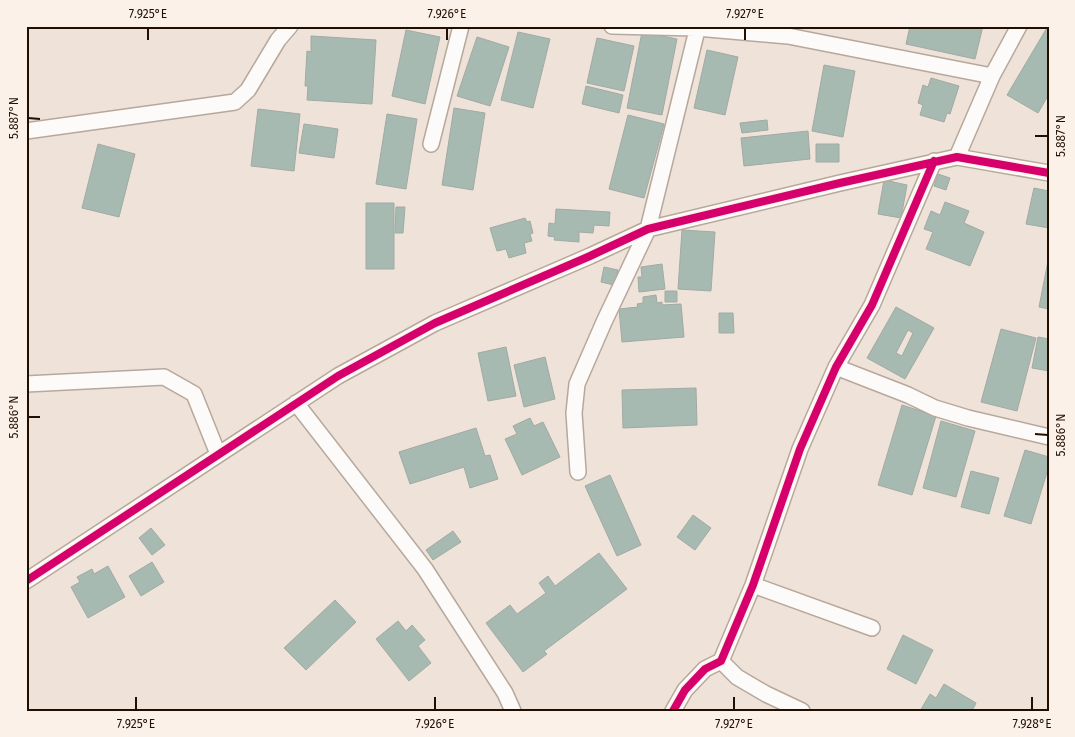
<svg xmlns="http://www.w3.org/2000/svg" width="1075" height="737" viewBox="0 0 1075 737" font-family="'Fira Sans',sans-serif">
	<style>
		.building { fill: #a6bab1; stroke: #a1aaa3; fill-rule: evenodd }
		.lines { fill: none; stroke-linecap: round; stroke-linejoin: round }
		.minor-casing { stroke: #b7a89c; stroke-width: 18 }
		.minor { stroke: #fdfbf9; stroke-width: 15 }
		.cycleway-casing { stroke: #fcf1e9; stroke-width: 11 }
		.cycleway { stroke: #d6006c; stroke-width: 8 }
		.ticks { fill: none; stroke: #210f02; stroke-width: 2 }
		.neatline { fill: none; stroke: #210f02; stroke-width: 2 }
		.ticks-label { font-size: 12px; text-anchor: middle; fill: #210f02 }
	</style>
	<rect width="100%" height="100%" fill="#efe2d9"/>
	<!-- building -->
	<path class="building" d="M910,26H983L975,59L906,44Z
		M1048,26H1049V94L1038,113L1007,95Z
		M406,30L440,37L425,104L392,96Z
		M518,32L550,39L533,108L501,100Z
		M642,32L677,39L662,115L627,108Z
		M311,36L376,40L372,104L307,100L308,86H305L307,51L311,52Z
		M477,37L509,47L490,106L457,96Z
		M597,38L634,46L624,91L587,83Z
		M707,50L738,57L725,115L694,108Z
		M824,65L855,71L843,137L812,131Z
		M931,78L959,86L950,114L947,113L944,122L920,115L923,105L918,103L923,85L928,87Z
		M586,86L623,95L619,113L582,104Z
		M454,108L485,113L473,190L442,185Z
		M258,109L300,114L294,171L251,166Z
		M387,114L417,119L406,189L376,184Z
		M628,115L664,124L644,198L609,189Z
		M767,120L768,130L742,133L740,123Z
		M304,124L338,129L334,158L299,153Z
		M808,131L810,159L744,166L741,138Z
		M98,144L135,154L119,217L82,208Z
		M816,144H839V162H816Z
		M938,174L950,178L946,190L934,186Z
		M884,180L907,185L901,218L878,214Z
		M1034,188L1049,191V228L1026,224Z
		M945,202L969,211L964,223L984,232L970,266L926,249L933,232L924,229L931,211L940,215Z
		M366,203H394V269H366Z
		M396,207H405L403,233H395Z
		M556,209L610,212L609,226L594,225L593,233L579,232V242L554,240L555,237L548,236L549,223L555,224Z
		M525,218L527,222L530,221L533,233L530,234L532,241L524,243L526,253L509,258L506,249L497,251L490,228Z
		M682,230L715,232L711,291L678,289Z
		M1049,256V309L1039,307Z
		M662,264L665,289L639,292L638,277H642L641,267Z
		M604,267L618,270L614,285L601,282Z
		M665,291H677V302H665Z
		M656,295L657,303L662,302V305L681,304L684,337L622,342L619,309L638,307L637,304L643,303V297Z
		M896,307L934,328L905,379L867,358ZM908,330L913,333L902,356L896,353Z
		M719,313H733L734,333H719Z
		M1001,329L1036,338L1017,411L981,402Z
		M1038,337L1049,339V371L1032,368Z
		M506,347L516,396L488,401L478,353Z
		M545,357L555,399L524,407L514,365Z
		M696,388L697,425L623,428L622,390Z
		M902,405L936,416L912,495L878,485Z
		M530,418L534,426L543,422L560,457L522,475L505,439L517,434L513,426Z
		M941,421L975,431L956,497L923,488Z
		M476,428L485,456L490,455L498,479L470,488L464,467L410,484L399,452Z
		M1025,450L1049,457V466L1031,524L1004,516Z
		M971,471L999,478L989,514L961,507Z
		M610,475L641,545L617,556L585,486Z
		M693,515L711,528L695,550L677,537Z
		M151,528L165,545L152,555L139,538Z
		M453,531L461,542L433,560L426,550Z
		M599,553L627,589L544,651L547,654L523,672L486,623L510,605L517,614L546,593L539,583L548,576L555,586Z
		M152,562L164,582L141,596L129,576Z
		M108,566L125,597L88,618L71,587L80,582L77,577L92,569L94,574Z
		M335,600L356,622L306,670L284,648Z
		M398,621L406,631L412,625L425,640L418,646L431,663L409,681L376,639Z
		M903,635L933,650L916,684L887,669Z
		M944,684L976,703L972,711H920L930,694L936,698Z"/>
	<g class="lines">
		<defs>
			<path id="minor" d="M612,26L697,28L788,36L992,76
				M26,131L235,102L248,90L278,40L290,26
				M431,144L461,26
				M957,157L992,76L1019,26
				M836,367L908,395L935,408L968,418L1049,437
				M26,384L164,377L194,394L218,454
				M296,403L425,569L505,693L513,711
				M578,472L574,413L577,384L604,322L648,229L698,26
				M26,581L338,376L435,323L590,256L648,229L840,183L957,157L1049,173
				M753,585L872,628
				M721,661L737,677L766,694L802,711
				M673,711L685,690L705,669L721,661L753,585L800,449L836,367L872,305L934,161"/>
		</defs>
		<!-- minor casing -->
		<use href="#minor" class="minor-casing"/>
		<!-- minor -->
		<use href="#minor" class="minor"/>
		<defs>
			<path id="cycleway" d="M26,581L338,376L435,323L590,256L648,229L840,183L957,157L1049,173
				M673,711L685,690L705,669L721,661L753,585L800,449L836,367L872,305L934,161"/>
		</defs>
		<!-- cycleway casing -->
		<use href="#cycleway" class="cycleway-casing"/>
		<!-- cycleway -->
		<use href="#cycleway" class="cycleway"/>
	</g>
	<!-- ticks -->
	<path class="ticks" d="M148,40V28M447,40V28M745,40V28M28,118L40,119M1035,136H1048M28,417H40M1035,434L1048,435M136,710V697M435,710V697M734,710V697M1032,710V697"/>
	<!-- border -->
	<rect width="1075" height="737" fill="none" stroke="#fcf1e9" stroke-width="55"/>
	<rect x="28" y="28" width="1020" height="682" class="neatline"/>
	<g class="ticks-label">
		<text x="148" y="18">7.925°E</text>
		<text x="447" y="18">7.926°E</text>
		<text x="745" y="18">7.927°E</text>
		<text transform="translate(14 118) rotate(-90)" y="4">5.887°N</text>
		<text transform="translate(1061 136) rotate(-90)" y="4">5.887°N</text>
		<text transform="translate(14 417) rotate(-90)" y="4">5.886°N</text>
		<text transform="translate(1061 435) rotate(-90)" y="4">5.886°N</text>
		<text x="136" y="728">7.925°E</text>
		<text x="435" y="728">7.926°E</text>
		<text x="734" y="728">7.927°E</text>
		<text x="1032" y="728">7.928°E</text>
	</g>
</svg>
